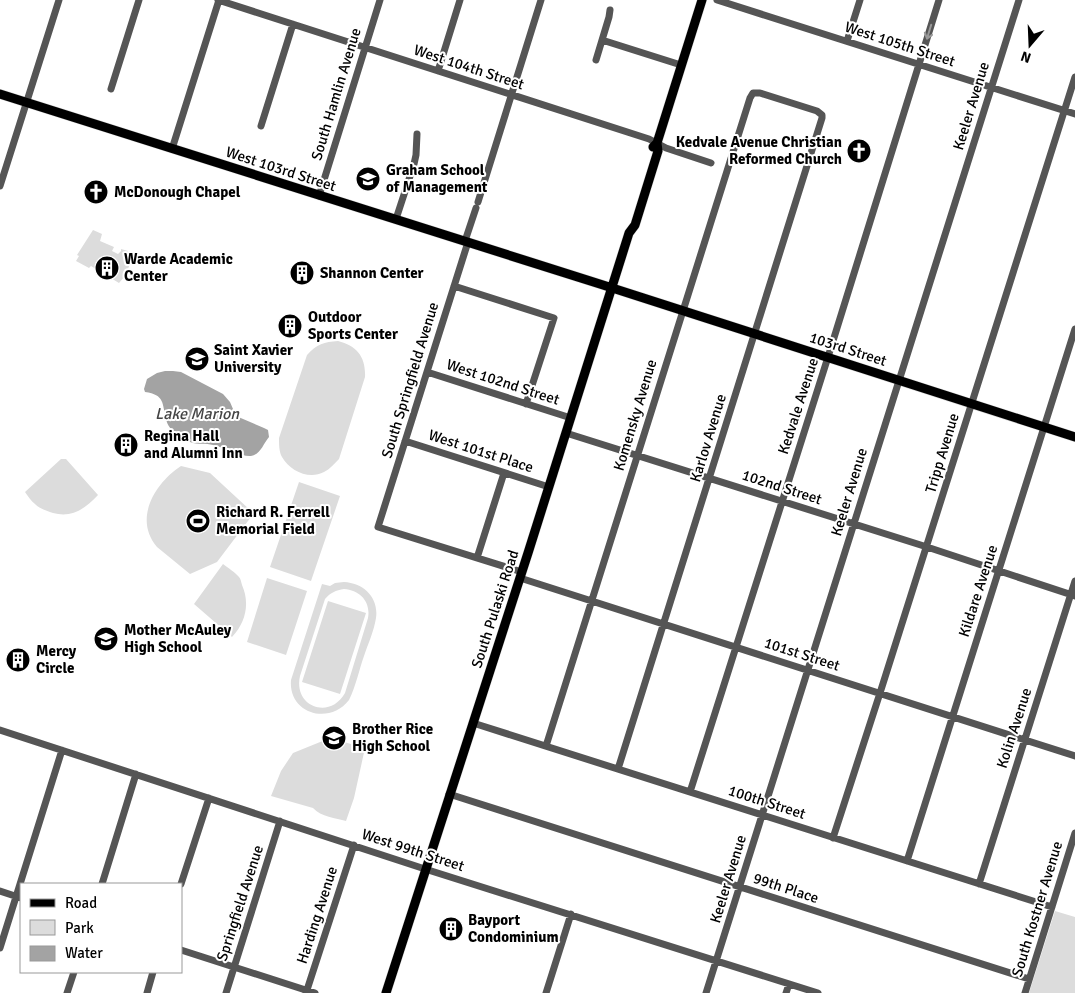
<svg xmlns="http://www.w3.org/2000/svg" width="1075" height="993" viewBox="0 0 1075 993" font-family="Signika,sans-serif">
	<style>
		.green { fill: #dcdcdc; fill-rule: evenodd }
		.water { fill: #a3a3a3 }
		.lines { fill: none; stroke-linecap: round; stroke-linejoin: round }
		.major-casing { stroke: #dbdbdb; stroke-width: 10 }
		.minor { stroke: #555; stroke-width: 7 }
		.major { stroke: #000; stroke-width: 9 }
		.oneway { stroke: #999 }
		.labels { text-anchor: middle; dominant-baseline: central; stroke-width: 4; stroke-linejoin: round; paint-order: stroke }
		.street-label { font-size: 15px; fill: #000; stroke: #fff }
		.poi-label { font-size: 15px; font-weight: bold; fill: #000; stroke: #fff; text-anchor: start }
		.water-label { font-size: 16px; font-style: italic; fill: #444; stroke: #fff }
	</style>
	<rect width="100%" height="100%" fill="#fff"/>
	<!-- green -->
	<path class="green" d="M93,230L102,234L100,241L114,247L112,251L118,254L121,251V249L128,251L125,259L131,261L128,269L133,270L130,278L125,276L119,283L91,266L89,268L76,261L79,256L77,255Z
		M338,341C357,346 366,357 365,377L339,459C334,464 330,469 324,472C309,480 290,471 282,457C279,452 279,444 279,438L307,355C317,344 324,342 338,341Z
		M61,459H66L98,495C85,509 72,518 53,513C47,511 40,509 35,504C31,501 28,496 25,492Z
		M181,466L210,473L250,510L251,517L217,562L190,574L157,547C133,519 155,483 181,466Z
		M299,482L340,496L311,581L270,567Z
		M223,564C228,568 235,572 239,577C241,579 241,582 242,585C250,603 246,622 232,637L194,604Z
		M267,578L307,591L286,655L247,642Z
		M344,582C364,583 379,598 376,618C374,631 368,644 364,656C359,670 356,686 349,700C329,726 288,713 291,680L322,584L330,586L335,583ZM344,589C360,590 371,602 368,618L345,693C330,720 293,707 300,676L325,599C330,593 336,590 344,589Z
		M328,601L366,613L340,694L302,682Z
		M330,738L365,748L354,798L346,821C336,818 321,817 313,808L271,796L281,771L293,753Z
		M1055,911L1075,917V993H1029Z"/>
	<!-- water -->
	<path class="water" d="M165,371H173L181,372L223,394L230,402L236,416L264,428L268,430L269,437C263,444 261,454 251,456C242,457 223,447 213,445C206,443 198,445 190,442C186,441 181,438 177,435C172,431 167,425 166,419C162,403 165,395 145,392L144,389L147,379L157,373Z"/>
	<g class="lines">
		<defs>
			<path id="major" d="M0,94L603,285L1075,437
				M653,147L657,143L702,0
				M386,993L528,553L629,233L635,225L658,151L657,143"/>
		</defs>
		<!-- major casing -->
		<use href="#major" class="major-casing"/>
		<!-- minor -->
		<path class="minor" d="M218,0L649,139L666,148L711,163
			M717,0L1075,114
			M602,40L681,65
			M847,41L860,0
			M596,60L609,17L610,10
			M438,71L460,0
			M111,89L139,0
			M261,126L293,24
			M172,149L219,0
			M0,186L59,0
			M319,196L380,0
			M478,202L541,0
			M396,219L414,164L416,155L417,134
			M465,241L476,208
			M468,242L378,527L522,572
			M454,286L554,318L526,404
			M427,372L571,418
			M566,433L927,547L1075,596
			M405,441L549,487
			M477,558L504,473
			M520,578L1075,756
			M473,723L1052,907
			M0,730L425,869L818,993
			M546,746L750,98L753,93H760L817,111L822,115V118L618,769
			M690,792L828,357L939,0
			M449,794L1029,979
			M833,838L880,693L1075,77
			M907,861L1075,329
			M102,884L136,774
			M181,884L209,798
			M979,884L1075,581
			M0,891L21,898
			M0,948L62,750
			M181,950L315,993
			M67,993L74,972
			M147,993L153,972
			M226,993L280,821
			M306,993L354,845
			M546,993L571,914
			M706,993L1019,0
			M786,993L789,984
			M1025,993L1075,833"/>
		<!-- major -->
		<use href="#major" class="major"/>
	</g>
	<!-- one-way arrows -->
	<defs><path id="oneway-shaft" d="M-6 0H5M1.5-3L5.5 0L1.5 3" fill="none" stroke-width="1.6" stroke-linecap="round" stroke-linejoin="round" transform="scale(1.25)"/></defs>
	<use class="oneway" href="#oneway-shaft" transform="translate(929 32) rotate(107)"/>
	<!-- icons -->
	<defs>
		<symbol id="church-disc" viewBox="-11 -11 22 22"><circle r="9.5" fill="#000" stroke="#fff"/><path d="M-1.2-6h2.4v3.5h3.3v2.4h-3.3V6h-2.4V-.1h-3.3v-2.4h3.3Z" fill="#fff"/></symbol>
		<symbol id="university-disc" viewBox="-11 -11 22 22"><circle r="9.5" fill="#000" stroke="#fff"/><path d="M0-5L7-2L0 1L-7-2ZM-4 1L0 2.5L4 1V4Q0 6-4 4Z" fill="#fff"/></symbol>
		<symbol id="building-disc" viewBox="-11 -11 22 22"><circle r="9.5" fill="#000" stroke="#fff"/><path d="M-4-6H4V6H1V3H-1V6H-4ZM-2.5-4.3h1.7v1.8h-1.7ZM.8-4.3h1.7v1.8H.8ZM-2.5-1h1.7V.8h-1.7ZM.8-1h1.7V.8H.8Z" fill="#fff"/></symbol>
		<symbol id="stadium-disc" viewBox="-11 -11 22 22"><circle r="9.5" fill="#000" stroke="#fff"/><path d="M0-5a6.5 5 0 1 0 0 10a6.5 5 0 1 0 0-10ZM-3.5-1.8h7v3.6h-7Z" fill="#fff"/></symbol>
		<symbol id="school-disc" viewBox="-11 -11 22 22"><circle r="9.5" fill="#000" stroke="#fff"/><path d="M0-5L7-2L0 1L-7-2ZM-4 1L0 2.5L4 1V4Q0 6-4 4Z" fill="#fff"/></symbol>
	</defs>
	<g fill-rule="evenodd">
		<use href="#church-disc" x="845" y="137" width="28" height="28"/>
		<use href="#university-disc" x="354" y="165" width="28" height="28"/>
		<use href="#church-disc" x="82" y="178" width="28" height="28"/>
		<use href="#building-disc" x="93" y="254" width="28" height="28"/>
		<use href="#building-disc" x="288" y="259" width="28" height="28"/>
		<use href="#building-disc" x="276" y="312" width="28" height="28"/>
		<use href="#university-disc" x="183" y="345" width="28" height="28"/>
		<use href="#building-disc" x="112" y="431" width="28" height="28"/>
		<use href="#stadium-disc" x="184" y="507" width="28" height="28"/>
		<use href="#school-disc" x="92" y="625" width="28" height="28"/>
		<use href="#building-disc" x="4" y="646" width="28" height="28"/>
		<use href="#school-disc" x="320" y="724" width="28" height="28"/>
		<use href="#building-disc" x="437" y="915" width="28" height="28"/>
	</g>
	<g class="labels">
		<!-- street labels -->
		<g class="street-label">
			<text transform="translate(900 44) rotate(18)">West 105th Street</text>
			<text transform="translate(469 67) rotate(18)">West 104th Street</text>
			<text transform="translate(336 94) rotate(-73)">South Hamlin Avenue</text>
			<text transform="translate(971 106) rotate(-73)">Keeler Avenue</text>
			<text transform="translate(281 169) rotate(18)">West 103rd Street</text>
			<text transform="translate(848 349) rotate(18)">103rd Street</text>
			<text transform="translate(410 380) rotate(-73)">South Springfield Avenue</text>
			<text transform="translate(503 382) rotate(18)">West 102nd Street</text>
			<text transform="translate(798 406) rotate(-72)">Kedvale Avenue</text>
			<text transform="translate(635 415) rotate(-73)">Komensky Avenue</text>
			<text transform="translate(708 438) rotate(-73)">Karlov Avenue</text>
			<text transform="translate(481 451) rotate(18)">West 101st Place</text>
			<text transform="translate(942 453) rotate(-73)">Tripp Avenue</text>
			<text transform="translate(782 487) rotate(18)">102nd Street</text>
			<text transform="translate(849 492) rotate(-73)">Keeler Avenue</text>
			<text transform="translate(978 591) rotate(-72)">Kildare Avenue</text>
			<text transform="translate(495 609) rotate(-72)">South Pulaski Road</text>
			<text transform="translate(802 654) rotate(18)">101st Street</text>
			<text transform="translate(1014 728) rotate(-72)">Kolin Avenue</text>
			<text transform="translate(767 802) rotate(18)">100th Street</text>
			<text transform="translate(413 850) rotate(18)">West 99th Street</text>
			<text transform="translate(728 879) rotate(-73)">Keeler Avenue</text>
			<text transform="translate(786 888) rotate(18)">99th Place</text>
			<text transform="translate(240 903) rotate(-72)">Springfield Avenue</text>
			<text transform="translate(1037 909) rotate(-73)">South Kostner Avenue</text>
			<text transform="translate(317 915) rotate(-72)">Harding Avenue</text>
		</g>
		<!-- poi labels -->
		<g class="poi-label">
			<text x="842" y="142" text-anchor="end">Kedvale Avenue Christian<tspan x="842" dy="17">Reformed Church</tspan></text>
			<text x="386" y="170">Graham School<tspan x="386" dy="17">of Management</tspan></text>
			<text x="114" y="192">McDonough Chapel</text>
			<text x="124" y="259">Warde Academic<tspan x="124" dy="17">Center</tspan></text>
			<text x="320" y="273">Shannon Center</text>
			<text x="308" y="317">Outdoor<tspan x="308" dy="17">Sports Center</tspan></text>
			<text x="214" y="350">Saint Xavier<tspan x="214" dy="17">University</tspan></text>
			<text x="144" y="436">Regina Hall<tspan x="144" dy="17">and Alumni Inn</tspan></text>
			<text x="216" y="512">Richard R. Ferrell<tspan x="216" dy="17">Memorial Field</tspan></text>
			<text x="124" y="630">Mother McAuley<tspan x="124" dy="17">High School</tspan></text>
			<text x="36" y="651">Mercy<tspan x="36" dy="17">Circle</tspan></text>
			<text x="352" y="729">Brother Rice<tspan x="352" dy="17">High School</tspan></text>
			<text x="468" y="920">Bayport<tspan x="468" dy="17">Condominium</tspan></text>
		</g>
		<!-- water labels -->
		<g class="water-label">
			<text x="197" y="414">Lake Marion</text>
		</g>
	</g>
	<!-- legend -->
	<rect x="20" y="883" width="162" height="90" fill="#ffffff" stroke="#999999"/>
	<rect x="30" y="899" width="25" height="8" fill="#000000" stroke="#999999"/>
	<text x="65" y="908" font-size="15" fill="#000000">Road</text>
	<rect x="30" y="920" width="25" height="15" fill="#dcdcdc" stroke="#999999"/>
	<text x="65" y="933" font-size="15" fill="#000000">Park</text>
	<rect x="30" y="946" width="25" height="15" fill="#a3a3a3" stroke="#999999"/>
	<text x="65" y="958" font-size="15" fill="#000000">Water</text>
	<!-- north arrow -->
	<g transform="translate(1030 45) rotate(199)" stroke="#ffffff" stroke-width="4" paint-order="stroke">
	<path d="M0-4L9 19L0 12L-9 19Z" fill="#000000"/>
	<text y="-8" font-size="14" font-weight="bold" text-anchor="middle" fill="#000000">N</text>
	</g>
</svg>
